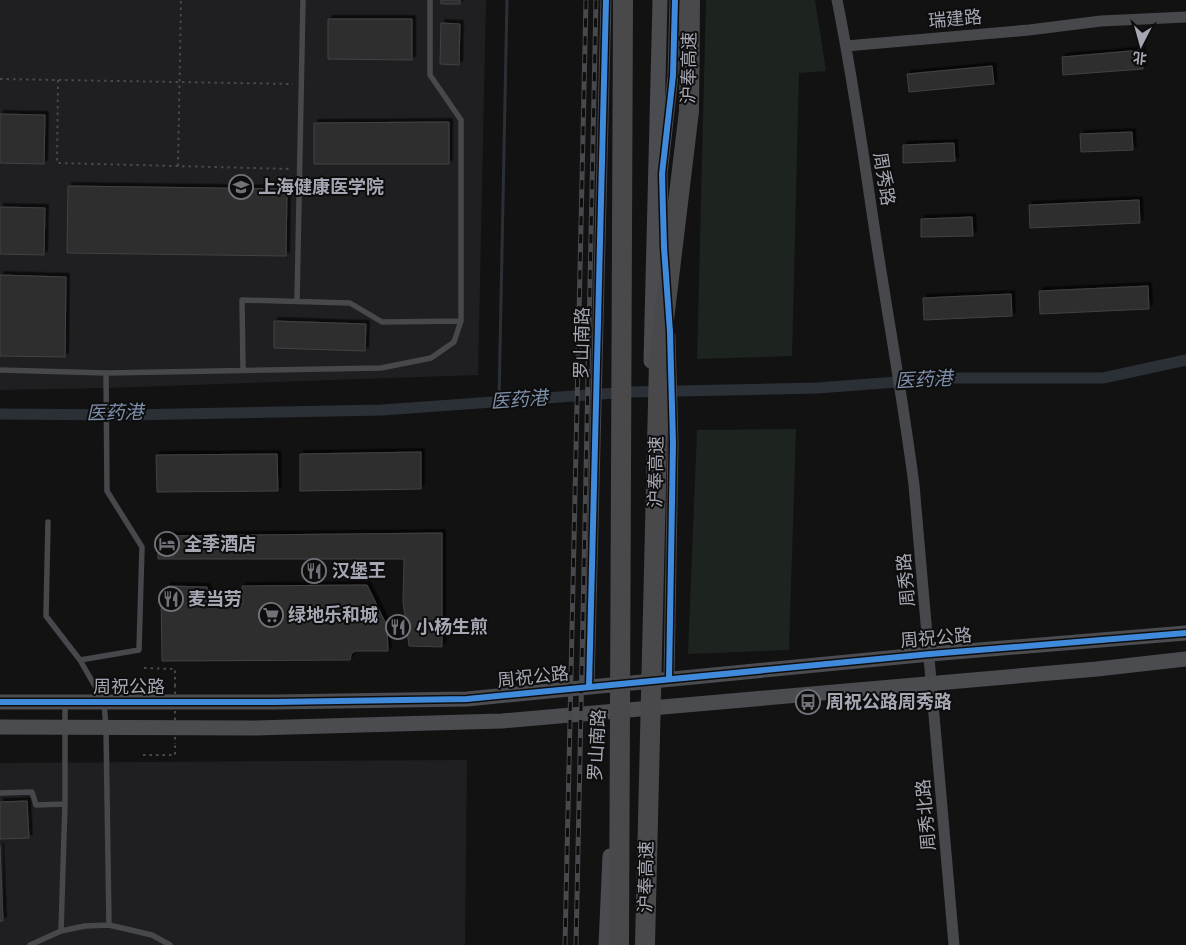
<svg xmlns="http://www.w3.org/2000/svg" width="1186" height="945" viewBox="0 0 1186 945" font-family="'Nunito Sans','Noto Sans SC',sans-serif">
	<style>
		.built { fill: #1f1f21 }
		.green { fill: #1d231e }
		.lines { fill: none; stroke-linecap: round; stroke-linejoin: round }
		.stream { stroke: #2b3037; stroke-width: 3 }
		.canal { stroke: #2b3037; stroke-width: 11 }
		.building { fill: #2d2d2e; stroke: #424246; filter: url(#shadow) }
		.path { stroke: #49494c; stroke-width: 2; stroke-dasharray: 2.5 4; stroke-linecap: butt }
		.lane { stroke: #47484b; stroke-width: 5.5 }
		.street { stroke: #47484b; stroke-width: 11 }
		.secondary { stroke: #4b4c4f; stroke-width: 15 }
		.rail-casing { stroke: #48494c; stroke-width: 5 }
		.rail { stroke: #0d0d0e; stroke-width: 3; stroke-dasharray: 9; stroke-linecap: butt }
		.path-bridge { stroke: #49494c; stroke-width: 2; stroke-dasharray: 2.5 4; stroke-linecap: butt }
		.highway-bridge { stroke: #49494c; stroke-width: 20 }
		.cycleway-casing { stroke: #0d0d0e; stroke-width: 9 }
		.cycleway { stroke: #408adc; stroke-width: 6 }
		.labels { text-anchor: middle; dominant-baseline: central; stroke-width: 4; stroke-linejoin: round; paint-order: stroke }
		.street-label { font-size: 18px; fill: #a5a7b2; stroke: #0d0d0e }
		.poi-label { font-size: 18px; font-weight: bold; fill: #a5a7b2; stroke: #0d0d0e; text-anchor: start }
		.water-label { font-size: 19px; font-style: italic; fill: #7f90aa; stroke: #0d0d0e }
	</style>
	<defs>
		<filter id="shadow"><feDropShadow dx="3.5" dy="-3.5" stdDeviation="0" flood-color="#0009"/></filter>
	</defs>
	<rect width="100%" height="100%" fill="#121213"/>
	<!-- built -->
	<path class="built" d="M0,0H486L478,375L107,388L0,390Z
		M467,760L465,945H0V763Z"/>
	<!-- green -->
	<path class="green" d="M706,0H815L826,71L799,73L792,356L697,359Z
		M796,429L789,650L688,654L697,430Z"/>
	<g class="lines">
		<!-- stream -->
		<path class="stream" d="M499,401L507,0"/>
		<!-- canal -->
		<path class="canal" d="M0,414L128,415L382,410L629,392L817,388L950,378H1103L1186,360"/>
	</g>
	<!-- building -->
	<path class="building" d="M441,0H460V4H441Z
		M328,19H412V60L328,59Z
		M441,23L460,24L459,65L440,64Z
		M1142,50L1143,69L1063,75L1062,57Z
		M992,66L994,84L909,92L907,74Z
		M0,114L45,115L44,164L0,163Z
		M449,122V164H314V123Z
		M1132,132L1133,150L1081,152L1080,134Z
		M954,143L955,161L903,163V145Z
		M68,186L287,189L286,256L67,253Z
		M1139,200L1140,223L1030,228L1029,205Z
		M0,207L45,208L44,255L0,254Z
		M972,217L973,236L921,237V219Z
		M0,275L66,277L65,357L0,356Z
		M1148,286L1149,309L1040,314L1039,291Z
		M1011,294L1012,316L924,320L923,298Z
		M274,321L366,324L365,351L274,348Z
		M421,452V489L300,491V454Z
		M277,454L278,491L157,492L156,455Z
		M442,533V647L409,646L403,602L404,559H158V536Z
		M367,585L387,626L388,651H355L351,654L350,660L162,661L161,593L168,586L207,587L212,604H243L242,586Z
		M27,801L29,838L0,839V802Z
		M0,846L3,921H0Z"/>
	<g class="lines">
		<!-- path -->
		<path class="path" d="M0,79L293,84
			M58,80L57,163L292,169
			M178,166L181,0
			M144,668L175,669V685
			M143,755H175V744"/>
		<!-- lane -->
		<path class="lane" d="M297,301L303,0
			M0,370L106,373L381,368L431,358L454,342L461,321V120L430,75V0
			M243,370L242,300L350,303L382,322L461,321
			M48,522L46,616L80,660L104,702L106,728L109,925
			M80,660L139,650L142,547L107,491L106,373
			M0,793L32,792L36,805L65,804
			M61,931L65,804V702
			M30,945L61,931L85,926L109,925L152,935L170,945"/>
		<!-- street -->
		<path class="street" d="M837,0C854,83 865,168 878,252C890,329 904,407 914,485L954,945
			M846,46L1029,30L1101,21L1186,17
			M664,255L662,174L673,76L675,0
			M669,679L673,443L670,336
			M589,687L606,0"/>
		<!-- secondary -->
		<path class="secondary" d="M651,361L660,0
			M0,702H275L467,699L930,654L1186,633
			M0,727L255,728L502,721L1097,669L1186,659
			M606,945L610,856"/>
		<defs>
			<path id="rail" d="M565,945L586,0
				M576,945L596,0"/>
		</defs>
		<!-- rail casing -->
		<use href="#rail" class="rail-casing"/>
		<!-- rail -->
		<use href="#rail" class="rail"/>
		<!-- path-bridge -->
		<path class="path-bridge" d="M175,685V744"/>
		<!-- highway-bridge -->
		<path class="highway-bridge" d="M619,945L623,0
			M645,945L659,361L689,111L690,0"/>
		<defs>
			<path id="cycleway" d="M669,679L673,443L670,332L664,247L662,174L673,76L675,0
				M589,687L606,0
				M0,702H275L467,699L930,654L1186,633"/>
		</defs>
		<!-- cycleway casing -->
		<use href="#cycleway" class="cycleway-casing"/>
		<!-- cycleway -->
		<use href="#cycleway" class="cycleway"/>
	</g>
	<!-- icons -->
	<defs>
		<symbol id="university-ring" viewBox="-11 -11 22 22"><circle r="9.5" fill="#0d0d0e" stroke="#72737a" stroke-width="1.5"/><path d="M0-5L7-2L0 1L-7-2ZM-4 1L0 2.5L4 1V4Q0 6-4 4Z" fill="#72737a"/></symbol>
		<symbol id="hotel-ring" viewBox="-11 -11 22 22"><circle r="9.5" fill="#0d0d0e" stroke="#72737a" stroke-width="1.5"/><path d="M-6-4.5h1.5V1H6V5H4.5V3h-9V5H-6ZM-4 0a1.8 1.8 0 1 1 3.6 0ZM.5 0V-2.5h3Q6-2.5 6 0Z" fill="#72737a"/></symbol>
		<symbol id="restaurant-ring" viewBox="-11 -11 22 22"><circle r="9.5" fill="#0d0d0e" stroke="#72737a" stroke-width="1.5"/><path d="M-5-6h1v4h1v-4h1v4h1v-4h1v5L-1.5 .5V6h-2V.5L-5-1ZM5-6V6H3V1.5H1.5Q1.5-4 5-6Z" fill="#72737a"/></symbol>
		<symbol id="supermarket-ring" viewBox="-11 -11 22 22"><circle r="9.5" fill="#0d0d0e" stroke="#72737a" stroke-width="1.5"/><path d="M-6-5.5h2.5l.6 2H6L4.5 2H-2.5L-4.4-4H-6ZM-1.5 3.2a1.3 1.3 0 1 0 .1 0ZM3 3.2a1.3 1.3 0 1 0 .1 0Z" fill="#72737a"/></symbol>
		<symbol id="bus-ring" viewBox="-11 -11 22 22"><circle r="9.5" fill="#0d0d0e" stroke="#72737a" stroke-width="1.5"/><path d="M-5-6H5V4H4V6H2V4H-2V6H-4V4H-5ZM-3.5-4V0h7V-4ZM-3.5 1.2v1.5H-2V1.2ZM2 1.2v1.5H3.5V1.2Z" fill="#72737a"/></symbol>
	</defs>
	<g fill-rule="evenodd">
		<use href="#university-ring" x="227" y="173" width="28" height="28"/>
		<use href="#hotel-ring" x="153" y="530" width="28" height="28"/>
		<use href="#restaurant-ring" x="300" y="557" width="28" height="28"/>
		<use href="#restaurant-ring" x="157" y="585" width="28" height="28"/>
		<use href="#supermarket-ring" x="257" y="601" width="28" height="28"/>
		<use href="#restaurant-ring" x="384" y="613" width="28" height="28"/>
		<use href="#bus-ring" x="794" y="688" width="28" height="28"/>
	</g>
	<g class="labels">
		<!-- street labels -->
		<g class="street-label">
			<text transform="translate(955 19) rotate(-5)">瑞建路</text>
			<text transform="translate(689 68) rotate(-89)">沪奉高速</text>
			<text transform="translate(884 179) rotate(81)">周秀路</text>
			<text transform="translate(582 343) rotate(-89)">罗山南路</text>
			<text transform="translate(656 472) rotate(-89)">沪奉高速</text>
			<text transform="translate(906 580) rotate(-95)">周秀路</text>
			<text transform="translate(936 638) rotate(-5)">周祝公路</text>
			<text transform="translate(533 677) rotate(-6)">周祝公路</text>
			<text x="129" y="687">周祝公路</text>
			<text transform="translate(597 745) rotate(-87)">罗山南路</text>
			<text transform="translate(926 815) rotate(-95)">周秀北路</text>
			<text transform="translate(646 877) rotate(-89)">沪奉高速</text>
		</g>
		<!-- poi labels -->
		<g class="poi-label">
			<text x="258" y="187">上海健康医学院</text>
			<text x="184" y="544">全季酒店</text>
			<text x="332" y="571">汉堡王</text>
			<text x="188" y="599">麦当劳</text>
			<text x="288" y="615">绿地乐和城</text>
			<text x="416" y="627">小杨生煎</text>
			<text x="826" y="702">周祝公路周秀路</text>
		</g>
		<!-- water labels -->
		<g class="water-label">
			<text transform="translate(924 380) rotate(-3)">医药港</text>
			<text transform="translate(519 400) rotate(-4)">医药港</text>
			<text transform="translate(115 413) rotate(-1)">医药港</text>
		</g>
	</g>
	<!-- north arrow -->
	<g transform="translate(1141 45) rotate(186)" stroke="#0d0d0e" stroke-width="4" paint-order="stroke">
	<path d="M0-4L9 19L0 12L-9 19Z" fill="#a5a7b2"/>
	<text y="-8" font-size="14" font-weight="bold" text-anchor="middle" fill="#a5a7b2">北</text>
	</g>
</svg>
